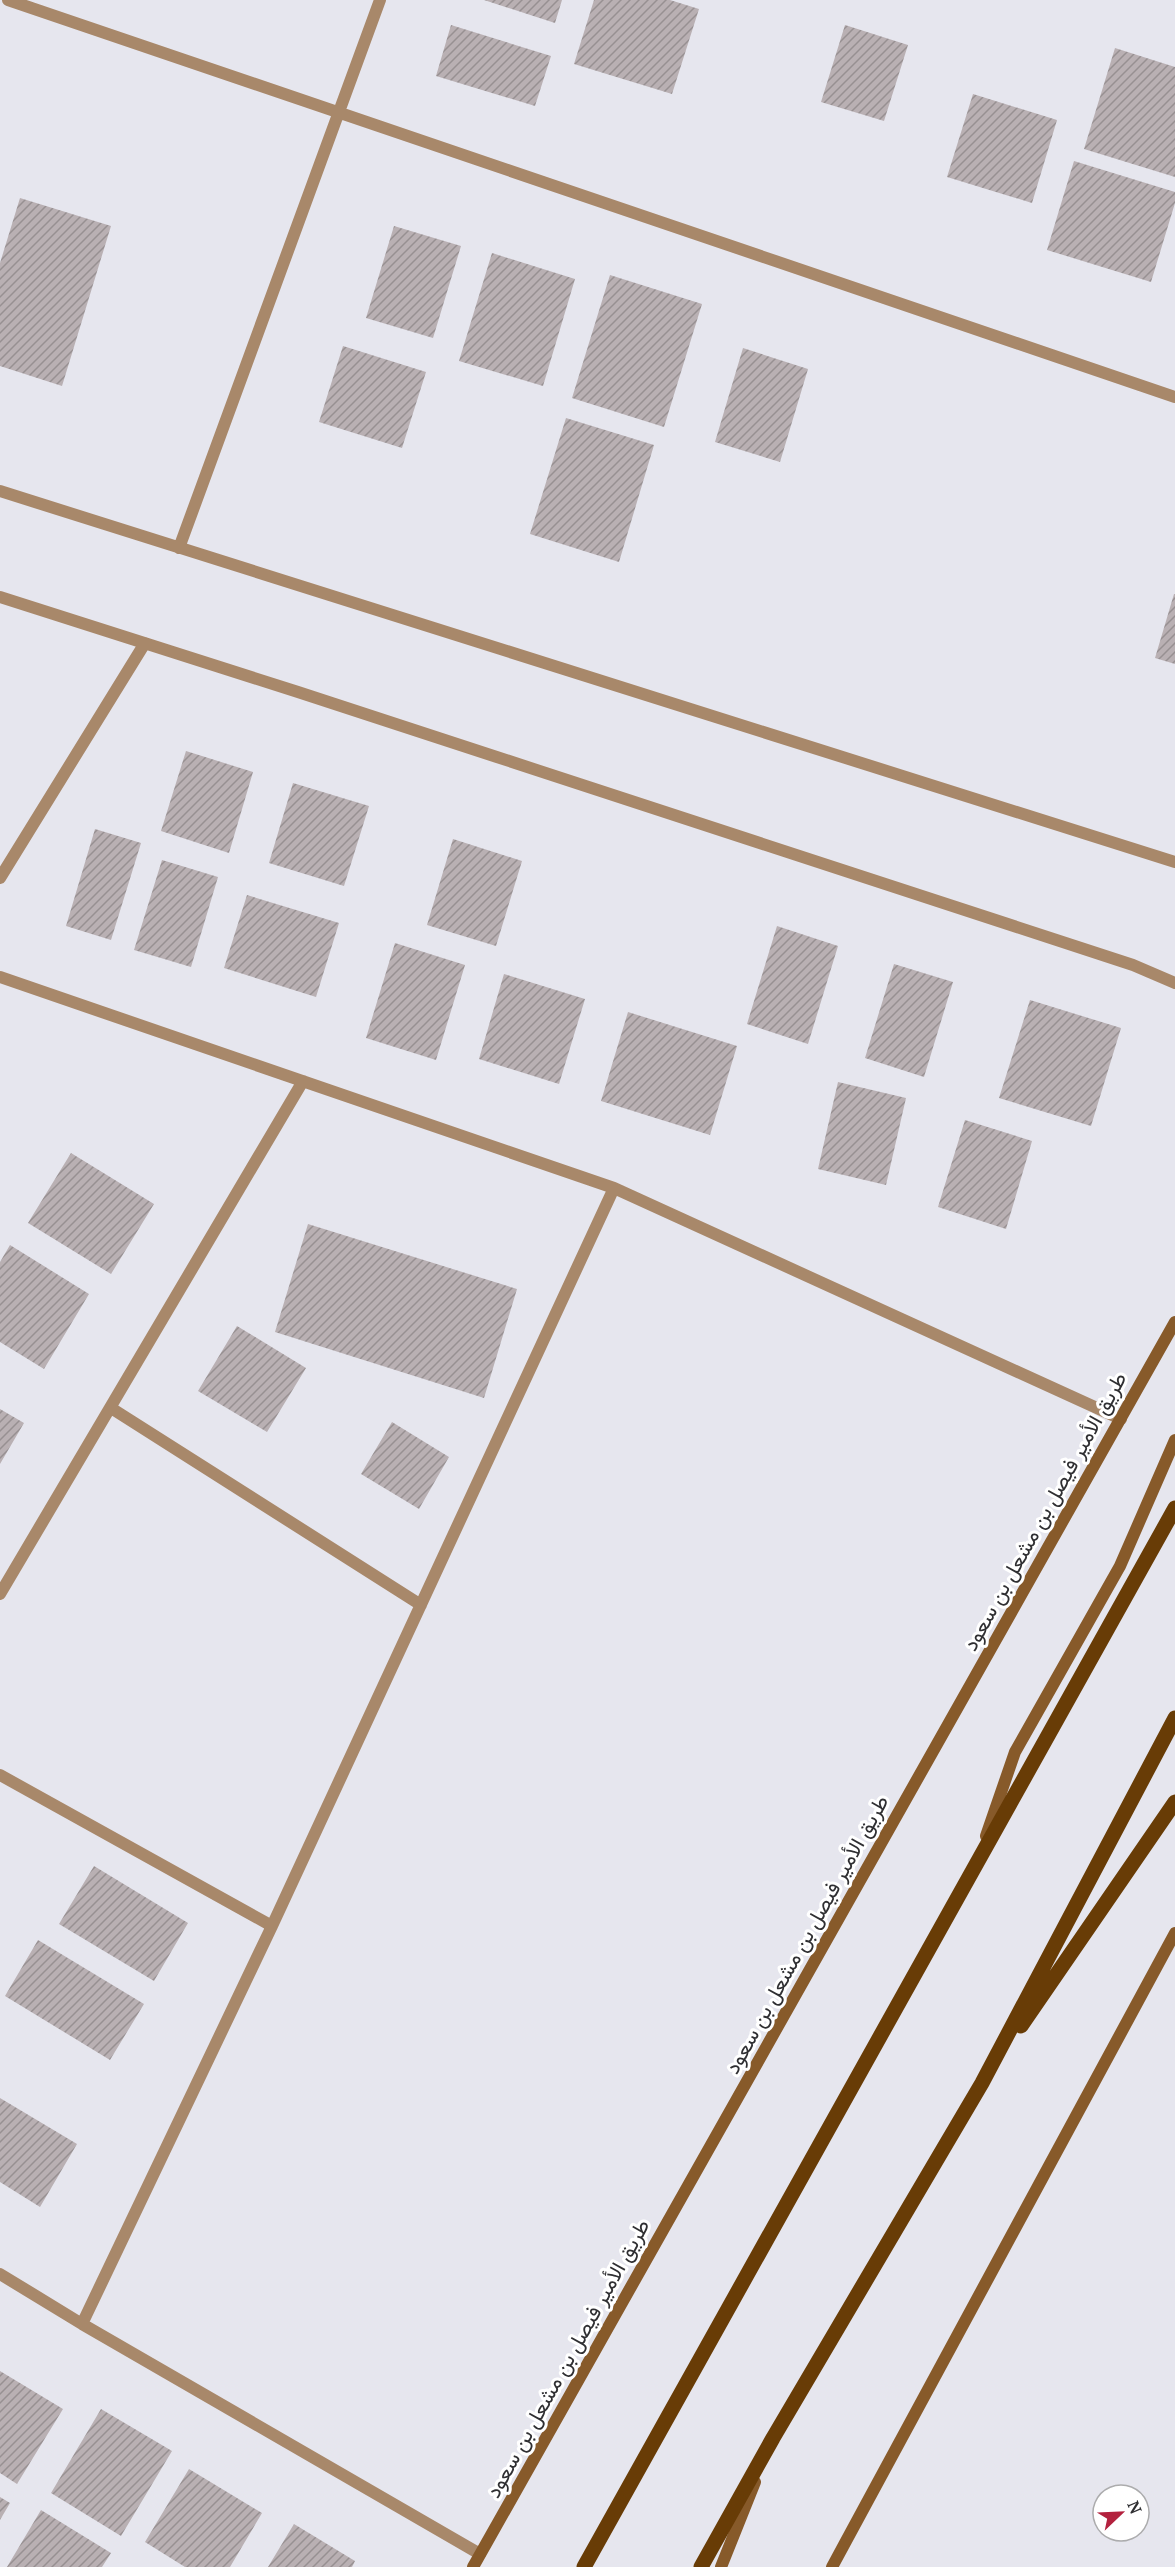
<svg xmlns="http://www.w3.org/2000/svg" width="1175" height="2567" viewBox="0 0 1175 2567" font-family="'PT Serif',Vazirmatn,serif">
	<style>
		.building { fill: url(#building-hatch) }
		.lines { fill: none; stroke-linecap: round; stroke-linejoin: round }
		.street { stroke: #a8886a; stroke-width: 12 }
		.secondary { stroke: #875a2a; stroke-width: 12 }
		.primary { stroke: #683c06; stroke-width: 15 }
		.labels { text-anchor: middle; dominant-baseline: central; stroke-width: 6; stroke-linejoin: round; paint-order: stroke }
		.street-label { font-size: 21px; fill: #2f2f32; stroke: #fff }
	</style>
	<defs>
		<pattern id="building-hatch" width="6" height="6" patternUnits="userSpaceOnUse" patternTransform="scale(1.5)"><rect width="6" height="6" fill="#b9b0b3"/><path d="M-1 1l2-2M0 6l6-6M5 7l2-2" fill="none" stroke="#979092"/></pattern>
	</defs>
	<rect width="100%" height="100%" fill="#e6e6ee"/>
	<!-- building -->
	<path class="building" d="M484,0H562L555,23Z
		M594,0H670L699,9L672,94L574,64Z
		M451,25L551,56L535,106L436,76Z
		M845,25L908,45L884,121L821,102Z
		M1115,48L1175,67V177L1084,149Z
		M973,94L1057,120L1032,203L947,177Z
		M1074,161L1175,192V203L1151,282L1047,250Z
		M20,198L111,226L62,386L0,366V263Z
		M394,226L461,246L433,338L366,318Z
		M492,253L575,279L543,386L459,361Z
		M610,275L702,304L664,427L572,398Z
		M343,346L426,372L402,448L319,422Z
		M743,348L808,369L780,462L715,442Z
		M566,418L654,445L619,562L530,534Z
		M1174,594H1175V664L1155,658Z
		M186,751L253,772L229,853L161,831Z
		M293,783L369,806L344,886L269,863Z
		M95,829L141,843L111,940L66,926Z
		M453,839L522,861L496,946L427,925Z
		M162,860L218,877L191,967L134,950Z
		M247,895L339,923L316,997L224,968Z
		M777,926L838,946L808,1044L747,1024Z
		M395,943L465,965L436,1060L366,1038Z
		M894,964L953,982L924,1077L865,1058Z
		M504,974L585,999L559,1084L479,1059Z
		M1030,1000L1121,1028L1091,1126L999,1098Z
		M628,1012L737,1046L710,1135L601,1101Z
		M838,1082L906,1098L886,1185L818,1169Z
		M965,1120L1032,1141L1006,1229L938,1207Z
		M71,1153L154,1204L111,1274L28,1223Z
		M308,1224L517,1289L484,1398L275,1332Z
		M10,1245L89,1294L44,1369L0,1342V1262Z
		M237,1326L306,1368L267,1432L198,1391Z
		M0,1409L24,1423L0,1464Z
		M392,1422L449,1457L419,1509L361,1474Z
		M94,1866L188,1923L154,1981L59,1924Z
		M38,1940L144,2004L110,2060L5,1996Z
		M0,2098L77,2144L40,2207L0,2182Z
		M0,2371L63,2409L17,2484L0,2473Z
		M101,2409L172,2451L121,2536L51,2493Z
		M189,2469L262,2513L230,2567H185L145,2542Z
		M0,2497L10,2503L0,2520Z
		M41,2510L111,2553L102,2567H7Z
		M294,2524L355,2561L352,2567H268Z"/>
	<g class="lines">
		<!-- street -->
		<path class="street" d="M8,0L1175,397
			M0,491L1175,862
			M179,548L380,0
			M0,597L298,692L1133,965L1175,983
			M0,878L145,643
			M0,977L614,1188L1121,1419
			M111,1408L421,1605
			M0,1594L303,1081
			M0,1775L272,1926
			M0,2274L82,2324L480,2554
			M82,2324L272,1926L614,1188"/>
		<!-- secondary -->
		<path class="secondary" d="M986,1836L1015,1752L1120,1566L1175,1440
			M473,2567L1175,1322
			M721,2567L755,2482
			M832,2567L1175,1933"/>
		<!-- primary -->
		<path class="primary" d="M1021,2026L1175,1802
			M584,2567L1175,1508
			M701,2567L773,2438L982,2083L1175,1718"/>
	</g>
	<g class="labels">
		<!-- street labels -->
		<g class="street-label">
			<text transform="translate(1044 1511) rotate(-61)">طريق الأمير فيصل بن مشعل بن سعود</text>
			<text transform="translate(806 1934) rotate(-61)">طريق الأمير فيصل بن مشعل بن سعود</text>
			<text transform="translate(567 2358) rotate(-61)">طريق الأمير فيصل بن مشعل بن سعود</text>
		</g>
	</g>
	<!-- north arrow -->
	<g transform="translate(1121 2513) rotate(67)"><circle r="28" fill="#ffffff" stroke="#acacad" stroke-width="1.5"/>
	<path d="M0-4.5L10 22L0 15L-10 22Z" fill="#b3213e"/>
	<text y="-9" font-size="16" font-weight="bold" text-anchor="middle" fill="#2f2f32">N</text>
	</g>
</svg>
